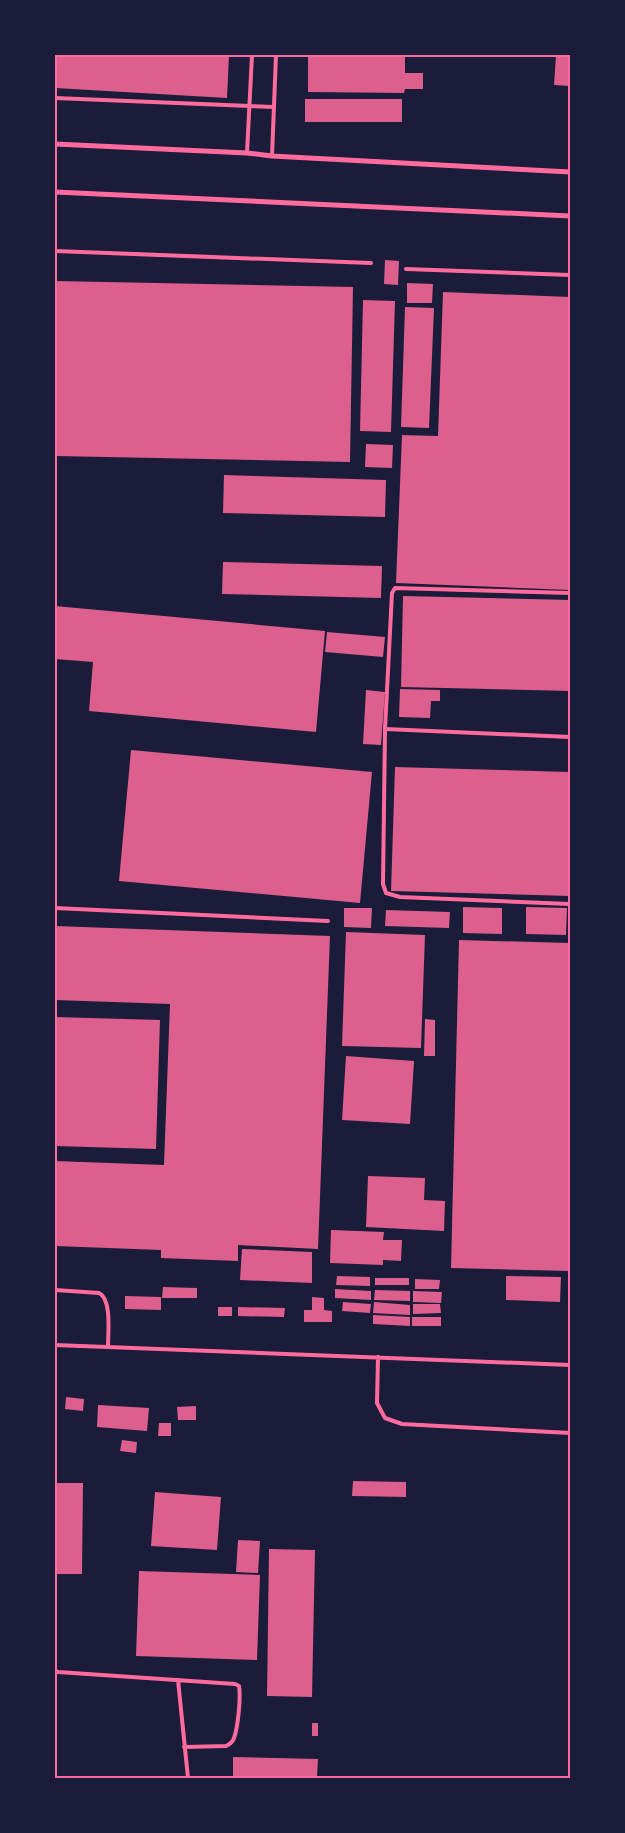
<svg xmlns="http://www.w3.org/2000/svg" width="625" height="1833" viewBox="0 0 625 1833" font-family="'Nunito Sans',sans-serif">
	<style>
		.building { fill: #dd5f8e }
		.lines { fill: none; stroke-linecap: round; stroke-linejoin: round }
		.service { stroke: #ff6b9d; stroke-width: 4 }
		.minor { stroke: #ff6b9d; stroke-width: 5 }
		.neatline { fill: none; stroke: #ff6b9d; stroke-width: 2 }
	</style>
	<rect width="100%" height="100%" fill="#1b1b3a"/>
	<!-- building -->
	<path class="building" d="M55,55H229L227,98L55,88Z
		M308,55H405V73H423V89H405L404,93L308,92Z
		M556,55H570V86L554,85Z
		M305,99H402V122H305Z
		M385,260L399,261L398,285L384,284Z
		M55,281L353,287L350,462L55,456Z
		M407,283L433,284L432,303H407Z
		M443,292L570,297V590L396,583L402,435L438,436Z
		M363,300L395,301L391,432L360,431Z
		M405,307L434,308L429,428L401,427Z
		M366,444L393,445L392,468L365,467Z
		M224,475L386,480L385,517L223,513Z
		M223,562L382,566L381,598L222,594Z
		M403,596L570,600V691L401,687Z
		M55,606L325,631L316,732L89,711L93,662L55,659Z
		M327,632L385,637L383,657L325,652Z
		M400,689L440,690V701H431L430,718L399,717Z
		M366,690L385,692L381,745L363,744Z
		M131,750L372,772L360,903L119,881Z
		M395,767L570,772V896L391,891Z
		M463,907L502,908V934L463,933Z
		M526,907L567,908L566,935L526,934Z
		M344,908H372L371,928L344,927Z
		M386,910L450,912L449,928L385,926Z
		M55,926L330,936L318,1249L238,1245V1261L161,1258V1250L55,1246V1161L164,1165L170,1004L55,1000Z
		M346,932L425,935L421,1048L342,1046Z
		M459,940L570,943V1271L451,1268Z
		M55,1017L160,1020L156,1149L55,1146Z
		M425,1019L435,1020V1056H424Z
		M346,1056L414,1061L410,1124L342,1120Z
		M368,1176L425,1178L424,1200L445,1201L444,1231L366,1227Z
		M331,1230L384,1232L383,1240H402L401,1261L383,1260V1265L330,1263Z
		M242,1249L312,1252V1283L240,1280Z
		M337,1276L370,1277V1286L336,1285Z
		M506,1276L561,1277L560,1302L506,1300Z
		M375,1278H409V1285H375Z
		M415,1279L440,1280L439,1289H415Z
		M163,1287L197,1288V1298H162Z
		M335,1289L371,1291V1300L335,1298Z
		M375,1290L410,1291V1301L374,1300Z
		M413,1291L442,1292L441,1303L413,1302Z
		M125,1296L161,1297V1310L125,1309Z
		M312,1297L324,1298V1310L332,1311V1322H304V1310H312Z
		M343,1302L371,1304L370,1313L342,1311Z
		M374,1302L410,1305V1315L373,1313Z
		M413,1304H440L441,1313L413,1314Z
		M218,1307H232V1316H218Z
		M238,1307L285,1308L284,1317L238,1316Z
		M373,1315L410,1317V1326L373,1324Z
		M412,1317H441V1326H412Z
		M66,1397L84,1399L83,1411L65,1409Z
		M98,1405L149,1408L147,1431L97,1427Z
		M196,1406V1420H178L177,1407Z
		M159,1423H171V1436H158Z
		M122,1440L137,1442L136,1453L120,1451Z
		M353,1481L406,1482V1497L352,1496Z
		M55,1483H83L82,1574H55Z
		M155,1492L221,1497L217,1550L151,1546Z
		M238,1540L260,1541L258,1573L236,1572Z
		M269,1549L315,1550L312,1697L267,1696Z
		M139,1571L260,1575L257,1660L136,1656Z
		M312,1723H318V1736H312Z
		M233,1757L318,1759L317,1778H233Z"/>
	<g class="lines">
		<!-- service -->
		<path class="service" d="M55,98L274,107
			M247,153L252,55
			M272,156L276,55
			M55,251L371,263
			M406,269L570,275
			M385,729L392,593L395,588L570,593
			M570,737L385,729L383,884L386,893L400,897L570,904
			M55,908L328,921
			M55,1290L99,1293C112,1299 108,1333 108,1347
			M55,1345L570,1365
			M378,1357L377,1403L385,1418L402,1424L570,1433
			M55,1671L58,1672L235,1684L239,1686C241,1697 238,1727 234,1738C233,1742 230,1744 226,1746L184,1747
			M178,1680L188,1778"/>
		<!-- minor -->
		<path class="minor" d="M55,144L247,153L272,156L570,172
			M55,192L570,216"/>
	</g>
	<!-- border -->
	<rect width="625" height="1833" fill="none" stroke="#1b1b3a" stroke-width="112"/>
	<rect x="56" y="56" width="513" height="1721" class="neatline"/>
</svg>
